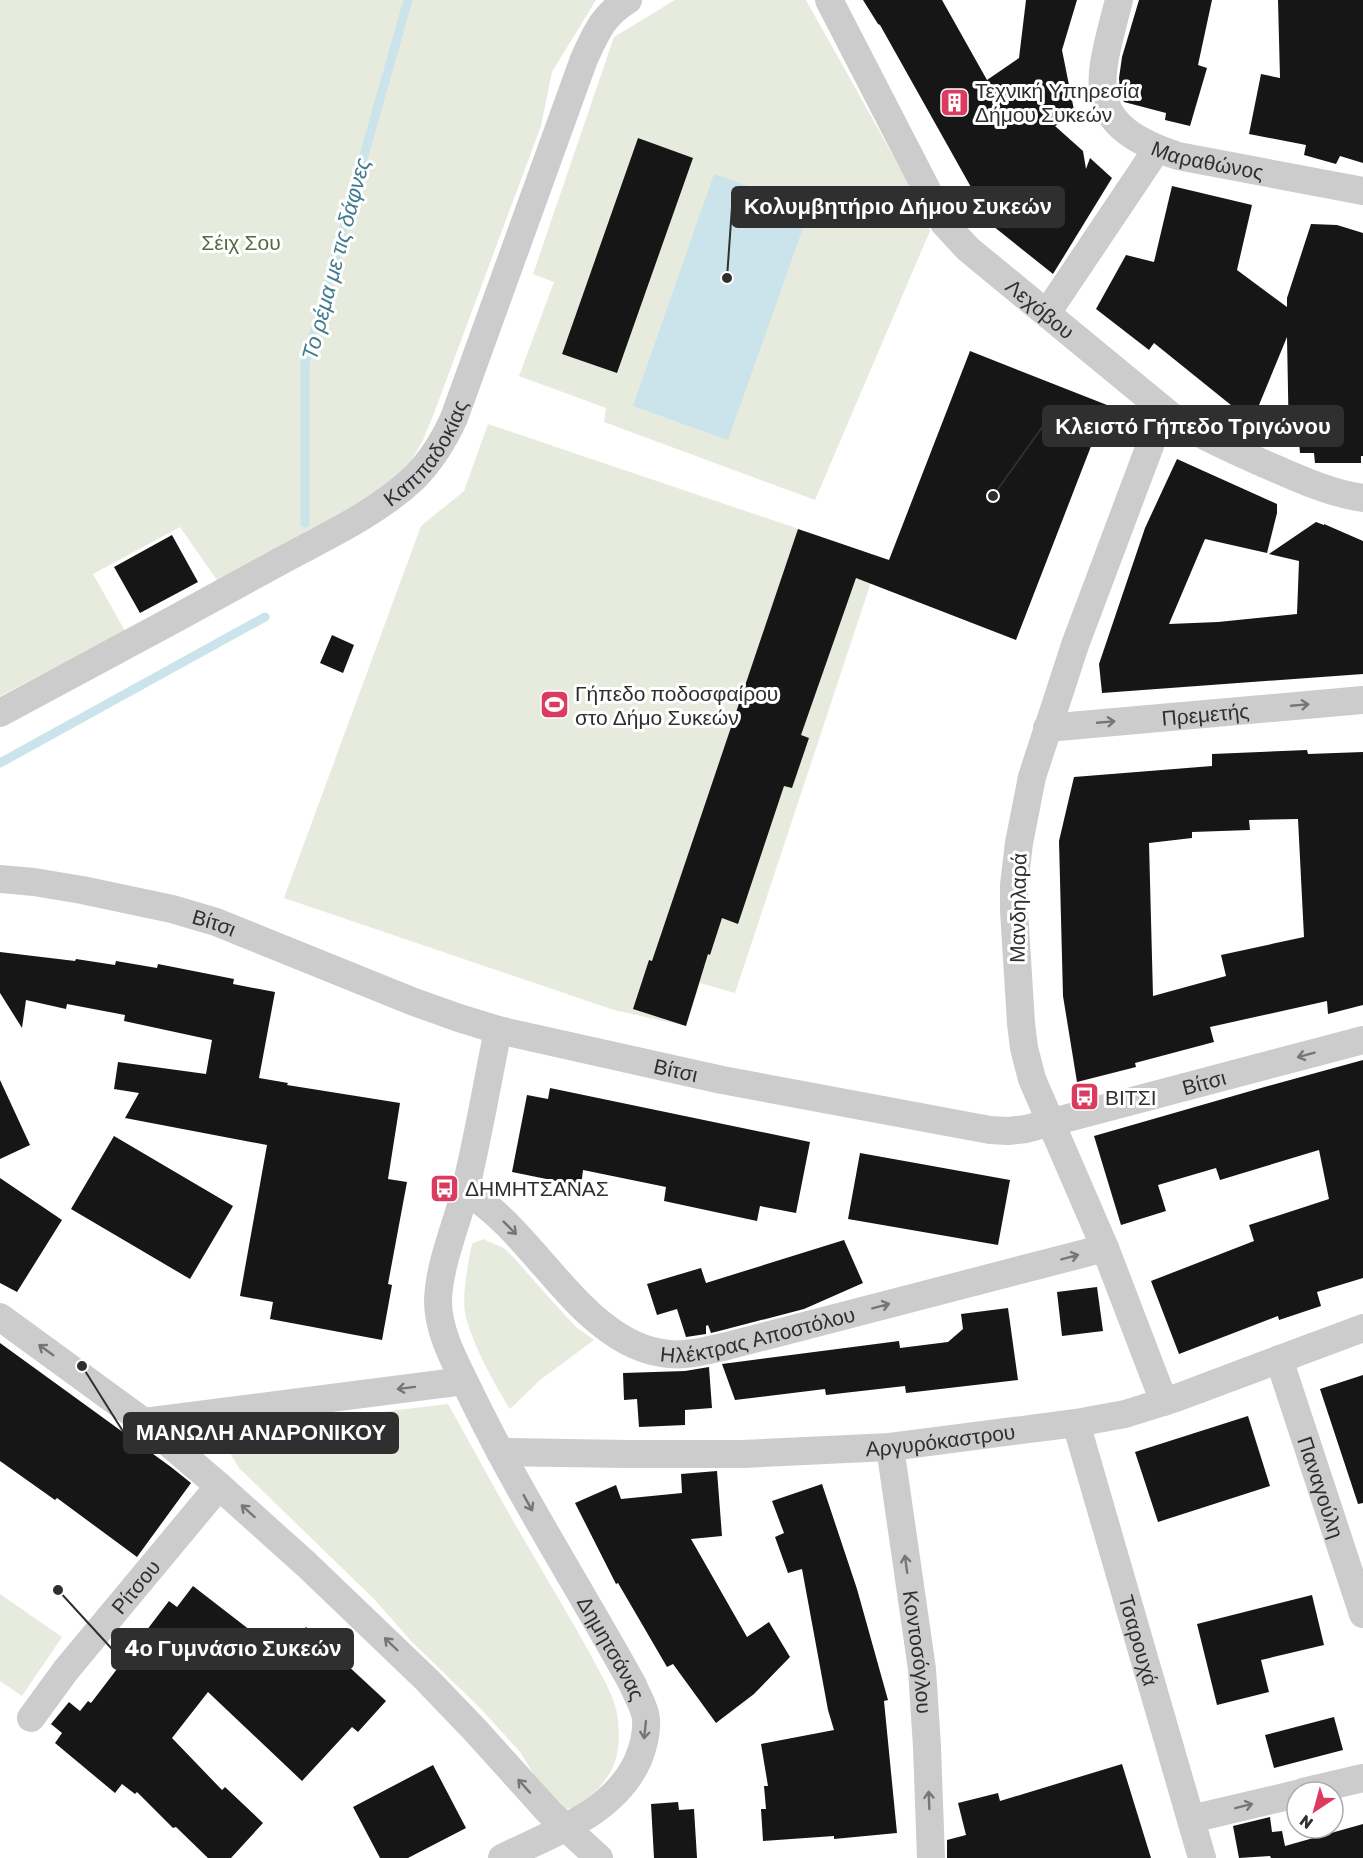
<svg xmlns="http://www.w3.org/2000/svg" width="1363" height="1858" viewBox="0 0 1363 1858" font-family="Rubik,sans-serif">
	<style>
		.green { fill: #e7ebde }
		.water { fill: #cbe3ea }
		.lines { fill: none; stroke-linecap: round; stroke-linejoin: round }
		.stream { stroke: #cbe3ea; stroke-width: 9 }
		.building { fill: #161616; fill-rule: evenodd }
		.minor { stroke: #ccc; stroke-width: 28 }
		.oneway { stroke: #767676 }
		.labels { text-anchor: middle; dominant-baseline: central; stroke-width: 6; stroke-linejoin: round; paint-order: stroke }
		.poi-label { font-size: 21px; fill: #2f2f2f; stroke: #fff; text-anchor: start }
		.street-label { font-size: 21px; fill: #2f2f2f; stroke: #fff }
		.park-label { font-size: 21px; fill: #59683e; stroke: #fff }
		.water-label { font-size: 22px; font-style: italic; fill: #417b8d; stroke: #fff }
		.leader { fill: none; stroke: #2f2f2f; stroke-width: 2 }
		.callout-dot { fill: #2f2f2f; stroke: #fff; stroke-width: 2 }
		.callout { fill: #2f2f2f; stroke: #2f2f2f; stroke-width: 2 }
		.callout-label { font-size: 22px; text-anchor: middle; font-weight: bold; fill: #fff }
	</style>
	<rect width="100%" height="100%" fill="#fff"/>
	<!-- green -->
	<path class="green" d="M0,0H596L552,72L541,126L433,416L423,440L411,461L399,475L364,502L219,583L180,527L93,574L125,631L0,696Z
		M675,0H806L904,175L930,231L815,500L604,422L606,408L519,376L554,282L533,274L614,37Z
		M488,424L849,546L879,558L735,993L700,983L686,1026L614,1010L284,898L421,526L464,491Z
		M483,1239L504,1248L513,1257L553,1302L576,1327L594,1340L540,1380L510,1409C495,1386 470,1339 465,1313C462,1294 468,1263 472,1244Z
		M448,1404C474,1450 499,1497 526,1543C548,1581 571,1619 592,1657C602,1677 616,1698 618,1720C621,1750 617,1769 596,1791C587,1799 578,1808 566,1809L543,1789L520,1752L482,1710L411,1641L375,1600L239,1468L227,1448L237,1429Z
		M0,1594L62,1637L22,1696L0,1681Z"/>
	<!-- water -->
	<path class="water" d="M714,174L810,208L728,440L633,406Z"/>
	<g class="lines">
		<!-- stream -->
		<path class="stream" d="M305,523V364L408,0
			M0,763L265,617"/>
	</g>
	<!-- building -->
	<path class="building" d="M863,0H942L987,80L1019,58L1026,0H1077L1062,50L1075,115L1055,126L1083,151L1086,169L1090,158L1112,178L1053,274L973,210L981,205L880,25L878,24Z
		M1139,0H1212L1198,65L1207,68L1190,126L1165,120L1166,113L1124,102L1120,93L1119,78L1122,57Z
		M1278,0H1363V163L1340,156L1336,164L1304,155L1306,145L1249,134L1261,74L1280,78Z
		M638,138L693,158L617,373L562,354Z
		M1172,186L1252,205L1237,270L1287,307V298L1311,224L1337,225L1363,233V456H1361V463H1315L1314,453H1300L1299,442L1289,443L1287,337L1252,422L1154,343L1149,350L1096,309L1126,255L1154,262Z
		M970,351L1107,405L1016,640L856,578L801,735L809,738L792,788L784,786L738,924L722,918L710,955L708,954L686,1026L633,1009L649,960L652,961L798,529L889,560Z
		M1177,459L1277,504V513L1267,553L1205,539L1169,624L1218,622L1297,614L1299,561L1269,554L1316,522L1324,525V524L1363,541V674L1102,693L1099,664L1145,528Z
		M172,535L198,582L140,613L114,567Z
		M332,635L354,645L343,673L320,663Z
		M1307,750L1308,754L1363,752V1005L1328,1014L1327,1001L1210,1027L1214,1042L1135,1063L1136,1067L1077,1082L1063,996L1059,841L1074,777L1212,766V754ZM1298,819L1304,937L1221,955L1226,976L1153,996L1149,843L1192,838V832L1250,830L1249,820Z
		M0,952L75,961L76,959L115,965L116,961L157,968L158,964L234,979L233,984L275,992L259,1078L288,1083L287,1085L400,1103L388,1179L407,1182L388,1284L392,1285L382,1340L270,1319L273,1302L240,1296L267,1145L125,1118L139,1093L114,1089L118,1062L206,1074L212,1040L124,1021L125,1015L67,1004L66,1009L26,1000L22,1028L0,993Z
		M1363,1060V1278L1317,1292L1321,1306L1279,1320L1278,1316L1179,1354L1151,1281L1254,1241L1249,1225L1329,1199L1319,1150L1220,1180L1216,1168L1158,1185L1166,1211L1121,1225L1094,1136L1268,1086Z
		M0,1080L30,1145L0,1159Z
		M550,1088L810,1142L796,1213L760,1206L757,1221L664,1201L666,1187L583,1170L581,1186L512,1172L527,1095L548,1099Z
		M114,1136L233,1206L190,1279L71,1209Z
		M860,1153L1010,1180L998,1245L848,1219Z
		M0,1178L62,1220L17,1292L0,1283Z
		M844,1240L863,1283L804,1309L723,1330L711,1333L708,1325L706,1326V1334L686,1337L677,1309L657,1315L647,1284L701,1268L706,1283Z
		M1097,1287L1103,1331L1062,1336L1057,1292Z
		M1008,1308L1018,1380L906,1393L905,1386L826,1395L825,1389L735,1400L722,1364L899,1341L900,1348L948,1342L963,1329L961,1314Z
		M0,1343L171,1467L191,1483L137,1557L57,1498L55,1500L0,1461Z
		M709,1367L712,1408L685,1410V1425L639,1427L637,1399L624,1400L623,1373L685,1371Z
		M1363,1375V1503L1358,1504L1320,1389Z
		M1248,1416L1270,1486L1158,1522L1135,1452Z
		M717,1471L722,1536L691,1539L747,1637L769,1622L790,1657L754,1694L716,1723L673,1664L667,1667L618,1583L616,1584L575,1503L616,1485L621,1499L682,1493L681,1474Z
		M822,1484L857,1589L888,1700L884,1701L897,1833L834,1839V1836L763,1841L761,1809H766L764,1786H768L761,1744L834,1730L828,1710L802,1569L788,1573L775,1537L784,1533L772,1501Z
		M193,1586L281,1654L306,1627L386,1701L358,1732L352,1727L302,1781L208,1692L172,1738L222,1790L225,1787L263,1823L231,1858H208L176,1827L173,1828L137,1792L135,1794L122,1784L115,1793L55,1743L62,1733L51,1724L69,1702L80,1711L88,1701L91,1703L169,1601L177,1607Z
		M1312,1595L1324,1645L1261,1660L1269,1692L1217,1705L1197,1624Z
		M1334,1717L1343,1750L1274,1768L1265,1735Z
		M1122,1764L1151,1858H947V1840L966,1835L958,1803L998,1793L1000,1801Z
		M433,1765L466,1828L408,1858H380L353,1807Z
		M678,1802L679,1810L694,1809L697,1858H654L651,1804Z
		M1270,1817L1272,1832L1282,1831L1285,1846L1363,1824V1858H1271L1270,1856L1239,1858L1233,1826Z"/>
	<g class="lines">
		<!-- minor -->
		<g class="minor">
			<path id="s1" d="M829,0L944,223L968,249L1176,420C1205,438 1236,451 1267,465C1299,479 1329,493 1363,498"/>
			<path id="s2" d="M1119,0C1098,82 1080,124 1178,156L1363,191"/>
			<path d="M1047,313L1157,149"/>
			<path d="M1163,411L1075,645L1032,777L1019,843L1014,885V911L1021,1023L1024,1048L1032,1079L1105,1248L1164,1402"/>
			<path id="s3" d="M0,713C90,665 179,617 268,568C316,541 374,516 414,478C432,460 444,440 454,418L584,59C596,33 603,15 628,0"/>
			<path id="s4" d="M1047,728L1363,700"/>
			<path id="s5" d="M0,879L34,882L82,890L172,909L216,922L414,1002L459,1018L498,1030L722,1080L990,1130L1008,1131L1026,1129L1363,1040"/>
			<path id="s6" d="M498,1030C487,1084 478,1138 465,1191C456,1227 439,1264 438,1301C438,1335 459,1369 473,1399C521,1497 580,1589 633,1685C637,1696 645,1707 646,1719C647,1733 643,1748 638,1760C613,1815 551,1833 502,1858"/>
			<path id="s7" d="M465,1191C536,1231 583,1347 669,1354C688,1356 708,1350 727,1346L1105,1248"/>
			<path d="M0,1317L144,1422L219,1486L307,1565L427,1680L475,1730L549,1812L599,1858"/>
			<path id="s8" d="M1279,1359L1363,1614"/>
			<path d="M144,1422L464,1381"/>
			<path id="s9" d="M1076,1423L1202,1858"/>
			<path id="s10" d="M890,1447L922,1669L927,1747L931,1858"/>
			<path id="s11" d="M500,1452L628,1454H743L890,1447L1076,1423L1125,1414L1176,1398L1363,1328"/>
			<path id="s12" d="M31,1718L66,1670L219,1486"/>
			<path d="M1303,1792L1363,1778"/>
			<path d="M1191,1819L1297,1794"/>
		</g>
	</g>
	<!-- one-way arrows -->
	<defs><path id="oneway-shaft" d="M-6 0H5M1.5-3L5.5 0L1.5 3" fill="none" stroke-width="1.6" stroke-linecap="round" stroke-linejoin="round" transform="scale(1.5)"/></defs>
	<g class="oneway">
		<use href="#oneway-shaft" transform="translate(1300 705) rotate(-5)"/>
		<use href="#oneway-shaft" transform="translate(1106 722) rotate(-5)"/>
		<use href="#oneway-shaft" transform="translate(1306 1055) rotate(165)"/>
		<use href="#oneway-shaft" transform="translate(510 1228) rotate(45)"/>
		<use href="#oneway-shaft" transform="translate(1070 1257) rotate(-15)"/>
		<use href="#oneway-shaft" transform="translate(881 1306) rotate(-15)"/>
		<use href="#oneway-shaft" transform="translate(46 1350) rotate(-144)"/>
		<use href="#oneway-shaft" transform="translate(406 1388) rotate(173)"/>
		<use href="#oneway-shaft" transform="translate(528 1503) rotate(61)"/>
		<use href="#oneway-shaft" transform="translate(248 1511) rotate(-138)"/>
		<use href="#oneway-shaft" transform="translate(906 1564) rotate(-98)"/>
		<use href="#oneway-shaft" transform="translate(391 1644) rotate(-136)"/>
		<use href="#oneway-shaft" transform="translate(645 1730) rotate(96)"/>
		<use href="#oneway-shaft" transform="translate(524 1786) rotate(-132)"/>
		<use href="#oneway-shaft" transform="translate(929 1800) rotate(-92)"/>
		<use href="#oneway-shaft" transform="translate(1244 1806) rotate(-14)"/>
	</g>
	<!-- icons -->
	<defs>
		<symbol id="building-square" viewBox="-11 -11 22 22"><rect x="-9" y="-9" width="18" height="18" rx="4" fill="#dc3b60" stroke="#fff"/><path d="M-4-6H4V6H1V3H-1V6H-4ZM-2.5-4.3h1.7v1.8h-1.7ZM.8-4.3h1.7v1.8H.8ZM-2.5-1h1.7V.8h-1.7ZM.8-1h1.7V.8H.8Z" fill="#fff"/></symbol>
		<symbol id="stadium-square" viewBox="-11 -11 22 22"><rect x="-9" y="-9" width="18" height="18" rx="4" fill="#dc3b60" stroke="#fff"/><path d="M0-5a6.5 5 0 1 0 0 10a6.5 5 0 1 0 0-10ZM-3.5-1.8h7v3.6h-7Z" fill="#fff"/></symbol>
		<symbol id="bus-square" viewBox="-11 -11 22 22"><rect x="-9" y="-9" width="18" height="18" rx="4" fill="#dc3b60" stroke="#fff"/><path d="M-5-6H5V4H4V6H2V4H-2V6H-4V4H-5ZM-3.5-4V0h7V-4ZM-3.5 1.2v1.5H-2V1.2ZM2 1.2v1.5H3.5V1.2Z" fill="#fff"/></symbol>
	</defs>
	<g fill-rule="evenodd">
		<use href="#building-square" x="938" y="86" width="33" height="33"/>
		<use href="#stadium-square" x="538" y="688" width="33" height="33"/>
		<use href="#bus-square" x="1068" y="1080" width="33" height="33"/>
		<use href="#bus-square" x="428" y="1172" width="33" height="33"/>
	</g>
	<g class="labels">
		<!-- poi labels -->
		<g class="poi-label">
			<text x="975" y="90">Τεχνική Υπηρεσία<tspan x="975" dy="24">Δήμου Συκεών</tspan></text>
			<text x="575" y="693">Γήπεδο ποδοσφαίρου<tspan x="575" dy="24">στο Δήμο Συκεών</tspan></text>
			<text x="1105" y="1097">ΒΙΤΣΙ</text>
			<text x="465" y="1188">ΔΗΜΗΤΣΑΝΑΣ</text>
		</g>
		<!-- street labels -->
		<g class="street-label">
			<text stroke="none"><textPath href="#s2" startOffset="228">Μαραθώνος</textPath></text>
			<text stroke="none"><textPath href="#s1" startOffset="380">Λεχόβου</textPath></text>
			<text stroke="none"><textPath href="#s3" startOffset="504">Καππαδοκίας</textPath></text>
			<text stroke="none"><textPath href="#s4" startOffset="159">Πρεμετής</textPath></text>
			<text transform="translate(1018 908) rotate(-89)">Μανδηλαρά</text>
			<text stroke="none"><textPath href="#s5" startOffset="219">Βίτσι</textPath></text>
			<text stroke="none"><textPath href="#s5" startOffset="705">Βίτσι</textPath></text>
			<text stroke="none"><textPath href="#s5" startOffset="1245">Βίτσι</textPath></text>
			<text stroke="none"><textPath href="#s7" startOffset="357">Ηλέκτρας Αποστόλου</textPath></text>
			<text stroke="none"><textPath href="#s11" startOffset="441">Αργυρόκαστρου</textPath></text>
			<text stroke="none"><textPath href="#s8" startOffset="135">Παναγούλη</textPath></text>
			<text stroke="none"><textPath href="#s12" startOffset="168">Ρίτσου</textPath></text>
			<text stroke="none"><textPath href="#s9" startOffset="226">Τσαρουχά</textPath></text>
			<text stroke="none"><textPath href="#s6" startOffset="668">Δημητσάνας</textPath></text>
			<text stroke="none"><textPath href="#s10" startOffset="207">Κοντοσόγλου</textPath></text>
		</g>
		<!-- park labels -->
		<g class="park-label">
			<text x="241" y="242">Σέιχ Σου</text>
		</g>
		<!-- water labels -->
		<g class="water-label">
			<text transform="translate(336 259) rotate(-75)">Το ρέμα με τις δάφνες</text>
		</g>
	</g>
	<!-- callouts -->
	<path class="leader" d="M727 278L732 207M993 496L1043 426M82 1366L124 1433M58 1590L112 1649"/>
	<g class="callout-dot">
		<circle cx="727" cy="278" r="6"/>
		<circle cx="993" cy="496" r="6"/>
		<circle cx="82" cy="1366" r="6"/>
		<circle cx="58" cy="1590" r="6"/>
	</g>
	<g class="callout">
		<rect x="732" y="187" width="332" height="40" rx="6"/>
		<rect x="1043" y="406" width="300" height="40" rx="6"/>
		<rect x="124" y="1413" width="274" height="40" rx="6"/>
		<rect x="112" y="1629" width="241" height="40" rx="6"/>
	</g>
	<g class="callout-label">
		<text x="898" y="214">Κολυμβητήριο Δήμου Συκεών</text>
		<text x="1193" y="434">Κλειστό Γήπεδο Τριγώνου</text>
		<text x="261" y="1440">ΜΑΝΩΛΗ ΑΝΔΡΟΝΙΚΟΥ</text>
		<text x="233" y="1656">4ο Γυμνάσιο Συκεών</text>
	</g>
	<!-- north arrow -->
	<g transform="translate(1315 1810) rotate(216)"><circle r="28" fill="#ffffff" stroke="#acacac" stroke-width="1.5"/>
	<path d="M0-4.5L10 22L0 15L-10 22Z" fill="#dc3b60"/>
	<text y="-9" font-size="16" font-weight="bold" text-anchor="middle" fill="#2f2f2f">N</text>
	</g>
</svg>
